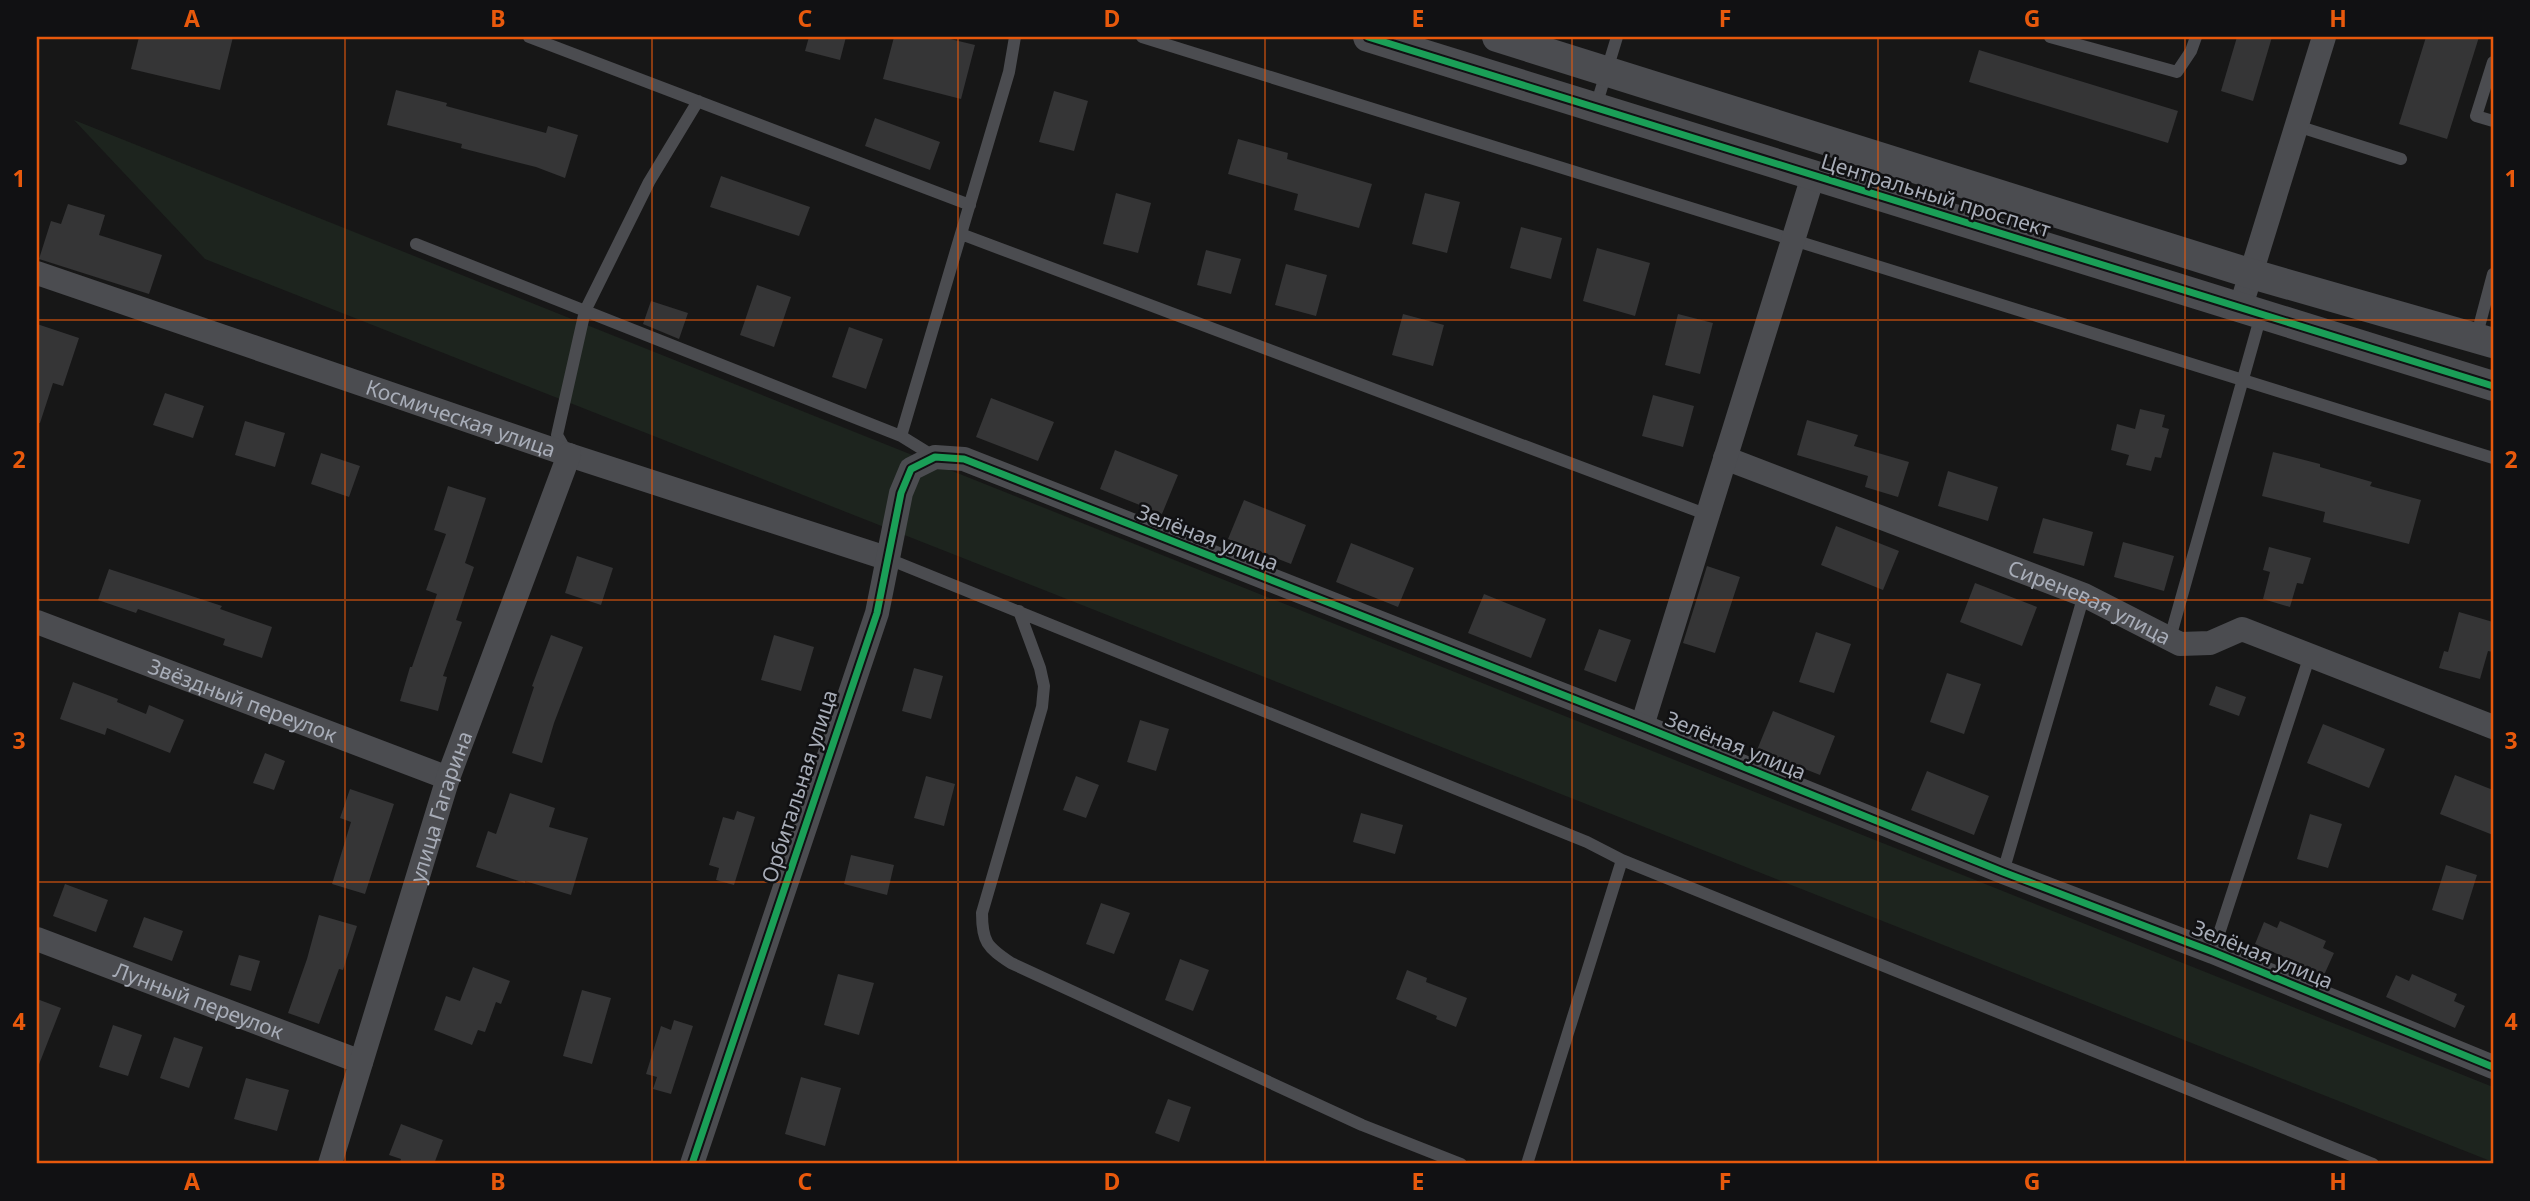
<svg xmlns="http://www.w3.org/2000/svg" width="2530" height="1201" viewBox="0 0 2530 1201" font-family="'Noto Sans',sans-serif">
	<style>
		.green { fill: #1d241e }
		.building { fill: #353536 }
		.lines { fill: none; stroke-linecap: round; stroke-linejoin: round }
		.service { stroke: #4b4c50; stroke-width: 12 }
		.minor { stroke: #4b4c50; stroke-width: 24 }
		.tertiary { stroke: #4b4c50; stroke-width: 30 }
		.cycleway-casing { stroke: #111113; stroke-width: 11 }
		.cycleway { stroke: #1a9f57; stroke-width: 7 }
		.grid { fill: none; stroke: #e8590c; stroke-width: 2; stroke-opacity: 0.55 }
		.labels { text-anchor: middle; dominant-baseline: central; stroke-width: 5; stroke-linejoin: round; paint-order: stroke }
		.street-label { font-size: 21px; fill: #a8adb8; stroke: #111113 }
		.neatline { fill: none; stroke: #e8590c; stroke-width: 2.5 }
		.grid-label { font-size: 23px; text-anchor: middle; font-weight: bold; fill: #e8590c }
	</style>
	<rect width="100%" height="100%" fill="#171717"/>
	<!-- green -->
	<path class="green" d="M74,120L2493,1087V1162L205,259Z"/>
	<!-- building -->
	<path class="building" d="M139,37H233L220,90L131,69Z
		M809,37H846L840,60L805,51Z
		M894,37H942L975,45L961,99L883,79Z
		M2237,37H2272L2253,101L2221,91Z
		M2426,37H2479L2447,139L2399,124Z
		M1979,50L2178,111L2168,143L1969,82Z
		M396,90L447,103L446,106L546,133L548,126L578,135L565,178L536,167L461,148L462,144L387,125Z
		M1054,91L1088,101L1074,151L1039,142Z
		M875,118L940,142L930,170L865,146Z
		M1238,139L1288,153L1287,159L1372,184L1359,228L1294,210L1298,194L1228,174Z
		M721,176L810,207L799,236L710,207Z
		M1116,193L1151,203L1138,253L1103,244Z
		M1425,193L1460,202L1447,253L1412,244Z
		M68,204L105,215L99,235L162,255L149,294L39,259L51,221L61,224Z
		M1521,227L1562,238L1551,279L1510,268Z
		M1597,248L1650,263L1635,316L1583,301Z
		M1206,250L1241,259L1231,294L1197,285Z
		M1286,264L1327,275L1316,316L1275,305Z
		M757,285L791,297L774,347L740,335Z
		M651,301L688,313L679,339L643,324Z
		M1403,314L1444,325L1433,366L1392,355Z
		M1678,314L1713,323L1700,374L1665,365Z
		M37,324L79,338L63,386L53,383L40,423H37Z
		M849,327L883,339L866,389L832,377Z
		M165,393L204,406L193,438L153,425Z
		M1653,395L1694,406L1683,447L1642,436Z
		M991,398L1054,422L1038,461L976,437Z
		M2140,409L2165,415L2162,427L2169,429L2161,458L2155,457L2151,471L2126,465L2129,455L2111,450L2117,424L2135,429Z
		M1807,420L1858,435L1854,446L1909,462L1898,497L1865,487L1868,476L1797,455Z
		M245,421L285,433L275,467L235,455Z
		M1115,450L1178,475L1162,514L1100,489Z
		M2273,452L2320,464V467L2372,482L2370,486L2421,500L2409,544L2323,522L2325,512L2262,496Z
		M321,453L360,466L349,497L311,484Z
		M1948,471L1998,487L1988,521L1938,506Z
		M448,486L486,498L465,563L474,567L456,620L462,622L443,676L447,677L438,711L400,701L410,667H412L437,594L426,590L446,534L434,530Z
		M1244,500L1306,525L1291,564L1228,539Z
		M2043,518L2093,532L2084,566L2033,553Z
		M1836,526L1899,551L1883,590L1821,565Z
		M2123,542L2174,556L2164,591L2114,577Z
		M1351,543L1414,568L1398,607L1336,582Z
		M2269,547L2311,558L2303,584L2297,583L2290,607L2263,599L2270,572L2263,570Z
		M577,556L613,568L601,605L565,593Z
		M1707,566L1740,577L1715,653L1683,643Z
		M109,569L222,606L220,609L272,627L262,658L223,645L225,639L138,609L136,613L98,600Z
		M1975,583L2037,607L2022,646L1960,622Z
		M1484,594L1546,619L1531,658L1468,633Z
		M2459,612L2493,622V652L2488,651L2480,679L2439,668L2444,651L2448,652Z
		M1599,629L1631,640L1616,682L1584,670Z
		M1816,632L1851,644L1834,693L1799,682Z
		M551,635L583,647L554,723L542,763L512,753L534,687L532,686Z
		M774,635L814,647L801,691L761,680Z
		M914,668L943,676L931,719L902,711Z
		M1947,673L1981,684L1964,734L1930,722Z
		M73,682L118,699L117,702L146,714L149,705L184,720L170,753L107,728L105,735L60,719Z
		M2216,686L2246,697L2239,716L2209,705Z
		M1773,711L1835,736L1820,775L1757,750Z
		M1140,720L1169,729L1156,771L1127,762Z
		M2323,724L2385,749L2369,788L2307,763Z
		M265,753L285,761L274,790L253,783Z
		M1927,771L1989,796L1974,835L1911,810Z
		M2455,775L2493,790V835L2440,814Z
		M926,776L955,784L944,826L914,818Z
		M1076,776L1099,785L1086,818L1063,810Z
		M350,789L394,804L365,894L332,884L351,822L340,818Z
		M510,793L555,808L549,827L588,838L571,895L525,881V883L476,867L488,831L496,834Z
		M737,811L755,817L734,885L716,880L719,868L709,865L723,817L734,820Z
		M1361,813L1403,825L1395,854L1353,842Z
		M2310,814L2342,824L2328,868L2297,859Z
		M851,855L894,865L887,895L844,884Z
		M2446,865L2477,875L2463,920L2432,910Z
		M65,884L108,900L96,932L53,916Z
		M1101,903L1130,913L1114,954L1086,944Z
		M319,915L357,926L343,970L339,969L319,1024L288,1013L307,959Z
		M144,917L183,931L172,961L133,947Z
		M2280,921L2326,941L2323,948L2334,953L2324,975L2255,944L2264,922L2277,928Z
		M239,955L260,961L251,991L230,985Z
		M1180,959L1209,970L1193,1011L1165,1000Z
		M473,967L510,981L501,1004L496,1002L485,1032L478,1030L472,1045L434,1030L446,996L460,1001Z
		M1407,970L1427,978L1426,982L1467,998L1456,1027L1436,1019L1437,1016L1396,999Z
		M838,974L874,983L859,1035L824,1025Z
		M2412,974L2457,994L2454,1001L2465,1006L2455,1028L2386,997L2396,975L2409,981Z
		M582,990L611,998L592,1064L563,1056Z
		M37,999L61,1008L38,1067H37Z
		M674,1020L693,1026L671,1094L653,1089L657,1077L646,1074L661,1026L671,1030Z
		M113,1025L142,1035L128,1076L99,1067Z
		M174,1037L203,1047L189,1088L160,1078Z
		M801,1077L841,1088L825,1146L785,1134Z
		M246,1078L289,1090L277,1131L234,1119Z
		M1168,1099L1191,1107L1179,1142L1155,1133Z
		M401,1124L443,1140L434,1164H399L401,1159L389,1155Z"/>
	<g class="lines">
		<!-- service -->
		<path class="service" d="M529,37L970,205
			M1142,37L2493,458
			M2050,37L2177,72L2191,51L2196,37
			M2493,62L2476,116L2493,121
			M1596,106L1617,37
			M2297,126L2401,159
			M961,234L1708,515
			M416,244L901,436L1009,72L1015,37
			M2476,338L2493,274
			M901,436L935,457
			M566,451L557,435L585,311L649,182L698,101
			M886,558L1587,842L1622,860L2373,1164
			M1019,611L1040,668L1044,686L1042,707L982,913C982,942 987,947 1011,963L1362,1125L1461,1164
			M2170,638L2261,315
			M2003,872L2084,595
			M2213,952L2310,655
			M1527,1164L1622,860"/>
		<!-- minor -->
		<g class="minor">
			<path id="s1" d="M37,273L569,455L886,558"/>
			<path d="M2241,306L2324,37"/>
			<path id="s2" d="M1725,458L2084,595L2180,644L2210,643L2242,629L2493,727"/>
			<path id="s3" d="M37,622L448,778"/>
			<path d="M1642,726L1813,176"/>
			<path id="s4" d="M37,939L361,1062"/>
			<path id="s5" d="M330,1164L448,778L569,455"/>
			<path d="M692,1164L877,613L901,493L911,469L935,457L964,459L1642,726L2003,872L2213,952L2493,1067"/>
		</g>
		<!-- tertiary -->
		<path class="tertiary" d="M1368,37L2493,386
			M1497,37L2252,274L2493,343"/>
		<defs>
			<path id="cycleway" d="M1368,37L2493,386
				M692,1164L877,613L901,493L911,469L935,457L964,459L1642,726L2003,872L2213,952L2493,1067"/>
		</defs>
		<!-- cycleway casing -->
		<use href="#cycleway" class="cycleway-casing"/>
		<!-- cycleway -->
		<use href="#cycleway" class="cycleway"/>
	</g>
	<!-- grid -->
	<path class="grid" d="M345,37V1164M652,37V1164M958,37V1164M1265,37V1164M1572,37V1164M1878,37V1164M2185,37V1164M37,320H2493M37,600H2493M37,882H2493"/>
	<g class="labels">
		<!-- street labels -->
		<g class="street-label">
			<text transform="translate(1936 195) rotate(17)">Центральный проспект</text>
			<text stroke="none"><textPath href="#s1" startOffset="448">Космическая улица</textPath></text>
			<text transform="translate(1208 537) rotate(21)">Зелёная улица</text>
			<text stroke="none"><textPath href="#s2" startOffset="392">Сиреневая улица</textPath></text>
			<text stroke="none"><textPath href="#s3" startOffset="220">Звёздный переулок</textPath></text>
			<text transform="translate(1736 745) rotate(22)">Зелёная улица</text>
			<text transform="translate(799 786) rotate(-72)">Орбитальная улица</text>
			<text stroke="none"><textPath href="#s5" startOffset="374">улица Гагарина</textPath></text>
			<text transform="translate(2263 954) rotate(22)">Зелёная улица</text>
			<text stroke="none"><textPath href="#s4" startOffset="173">Лунный переулок</textPath></text>
		</g>
	</g>
	<!-- border -->
	<rect width="2530" height="1201" fill="none" stroke="#111113" stroke-width="77"/>
	<rect x="38" y="38" width="2454" height="1124" class="neatline"/>
	<g class="grid-label">
		<text x="192" y="27">A</text>
		<text x="498" y="27">B</text>
		<text x="805" y="27">C</text>
		<text x="1112" y="27">D</text>
		<text x="1418" y="27">E</text>
		<text x="1725" y="27">F</text>
		<text x="2032" y="27">G</text>
		<text x="2338" y="27">H</text>
		<text x="19" y="187">1</text>
		<text x="2511" y="187">1</text>
		<text x="19" y="468">2</text>
		<text x="2511" y="468">2</text>
		<text x="19" y="749">3</text>
		<text x="2511" y="749">3</text>
		<text x="19" y="1030">4</text>
		<text x="2511" y="1030">4</text>
		<text x="192" y="1190">A</text>
		<text x="498" y="1190">B</text>
		<text x="805" y="1190">C</text>
		<text x="1112" y="1190">D</text>
		<text x="1418" y="1190">E</text>
		<text x="1725" y="1190">F</text>
		<text x="2032" y="1190">G</text>
		<text x="2338" y="1190">H</text>
	</g>
</svg>
